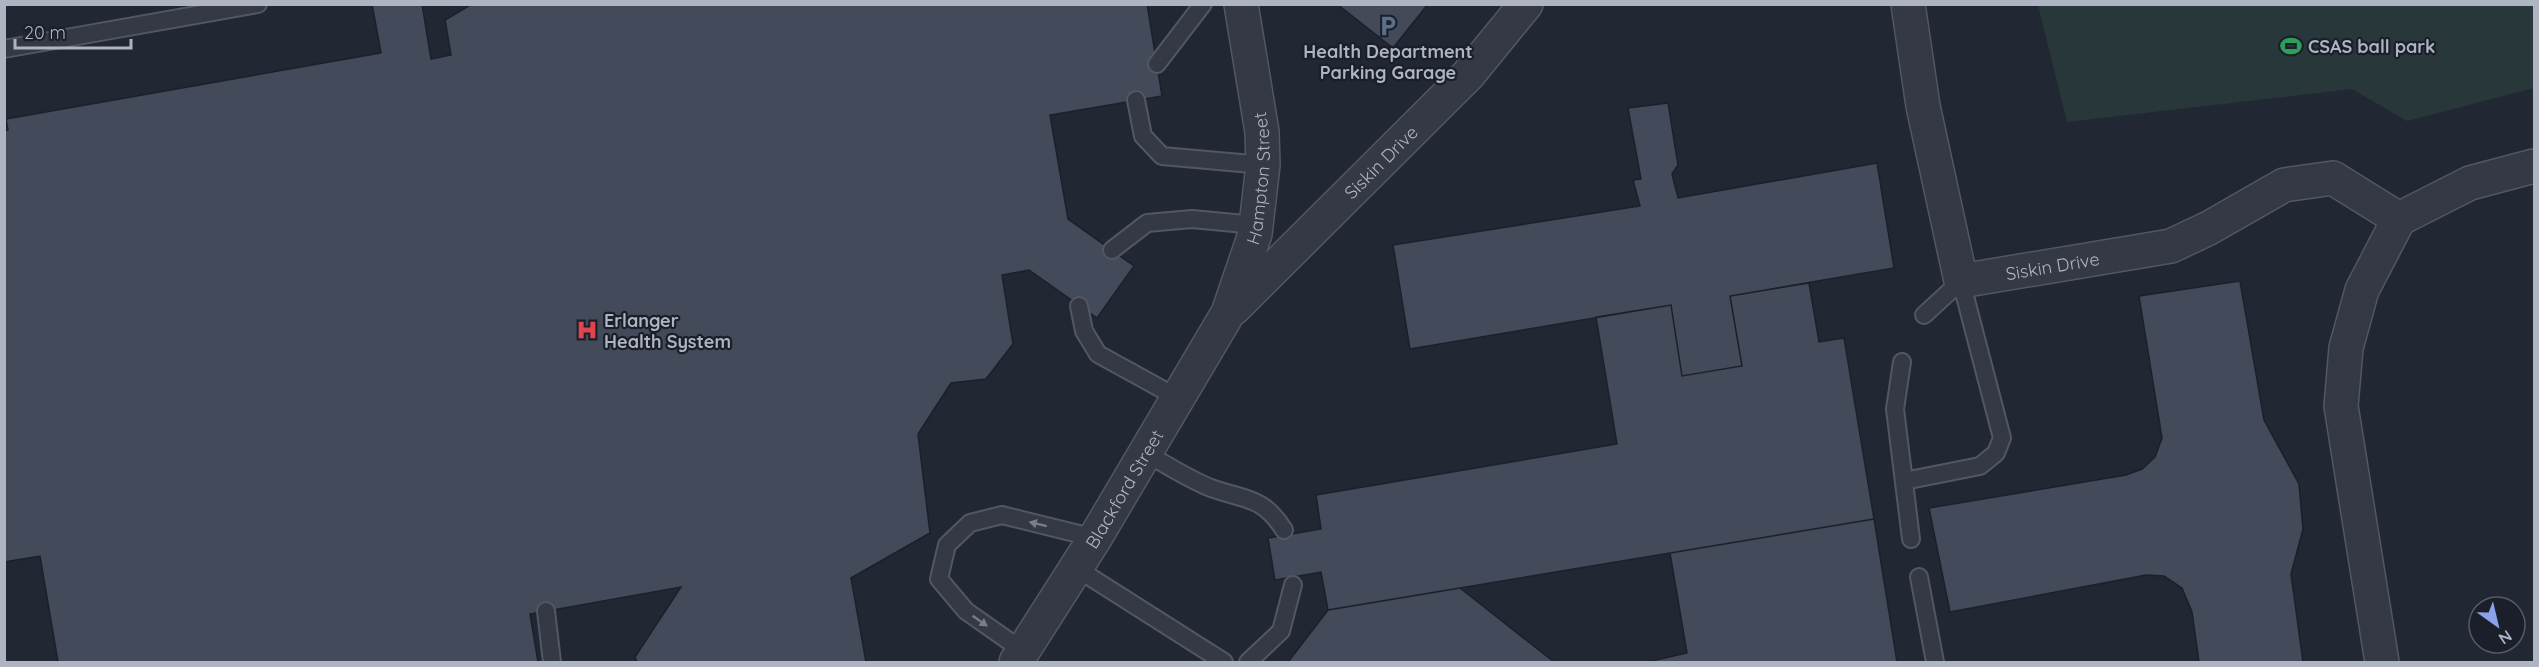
<svg xmlns="http://www.w3.org/2000/svg" width="2539" height="667" viewBox="0 0 2539 667" font-family="Quicksand,sans-serif">
	<style>
		.green { fill: #283739 }
		.building { fill: #434a59; stroke: #1c202c; stroke-width: 1.5 }
		.lines { fill: none; stroke-linecap: round; stroke-linejoin: round }
		.service-casing { stroke: #525763; stroke-width: 20 }
		.minor-casing { stroke: #525763; stroke-width: 36 }
		.service { stroke: #353945; stroke-width: 16 }
		.minor { stroke: #353945; stroke-width: 33 }
		.oneway { fill: #787d8a }
		.labels { text-anchor: middle; dominant-baseline: central; stroke-width: 4.5; stroke-linejoin: round; paint-order: stroke }
		.poi-label { font-size: 18px; font-weight: bold; fill: #afb4c2; stroke: #1b1f2a; text-anchor: start }
		.street-label { font-size: 18px; fill: #afb4c2; stroke: #1b1f2a }
	</style>
	<rect width="100%" height="100%" fill="#222734"/>
	<!-- green -->
	<path class="green" d="M2038,5H2534V88L2407,121L2352,89L2067,122Z"/>
	<!-- building -->
	<path class="building" d="M372,4H422L431,59L451,55L445,20L472,4H1147L1162,96L1050,115L1068,219L1134,266L1097,318L1029,270L1002,275L1013,344L986,379L951,383L918,434L930,533L851,578L866,662H637L635,657L681,587L530,614L538,662H58L40,556L4,562V131L8,130L6,119L381,53Z
		M1337,4H1428L1393,48Z
		M1668,103L1678,165L1672,174L1678,198L1877,163L1894,268L1730,296L1742,366L1682,376L1671,305L1410,349L1393,245L1640,206L1633,180L1641,179L1628,108Z
		M2240,281L2264,420L2299,484L2303,529L2291,574L2303,662H2199L2192,612L2182,588L2164,576L2146,575L1950,612L1929,508L2126,475L2142,469L2155,457L2162,438L2139,296Z
		M1809,283L1819,342L1844,338L1874,519L1328,610L1321,572L1275,580L1268,538L1321,529L1316,495L1617,444L1596,317L1671,305L1682,376L1742,366L1730,296Z
		M1874,519L1897,662H1647L1687,653L1670,553Z
		M1460,588L1554,662H1288L1328,610Z"/>
	<g class="lines">
		<defs>
			<path id="service" d="M4,49L258,4
				M1157,64L1203,4
				M1136,100L1143,136L1162,156L1263,165
				M1112,250L1147,223L1192,219L1255,225
				M1079,306L1084,331L1098,354L1178,398
				M1902,362L1895,409L1911,539
				M1145,453C1166,464 1188,479 1211,488C1244,500 1263,496 1284,530
				M1904,481L1980,466L1996,453L2002,438L1961,281L1924,315
				M1076,568L1224,662
				M1919,577L1935,662
				M546,611L552,662
				M1023,651L966,611L939,579L947,545L970,523L1002,515L1095,538
				M1248,662L1281,631L1293,585"/>
			<g id="minor">
				<path id="s1" d="M1908,4L1923,106L1961,281L2171,246L2209,228L2284,185L2333,178L2399,219L2362,290L2346,348L2341,406L2382,662"/>
				<path d="M2399,219L2470,183L2534,166"/>
				<path id="s2" d="M1234,308L1468,75L1526,4"/>
				<path id="s3" d="M1016,662L1095,538L1228,313L1255,234L1263,165L1262,132L1241,4"/>
			</g>
		</defs>
		<!-- service casing -->
		<use href="#service" class="service-casing"/>
		<!-- minor casing -->
		<use href="#minor" class="minor-casing"/>
		<!-- service -->
		<use href="#service" class="service"/>
		<!-- minor -->
		<use href="#minor" class="minor"/>
	</g>
	<!-- one-way arrows -->
	<defs><path id="oneway-solid" d="M-6-.8H1V-3.2L6.5 0L1 3.2V.8H-6Z" transform="scale(1.5)"/></defs>
	<g class="oneway">
		<use href="#oneway-solid" transform="translate(1038 524) rotate(-166)"/>
		<use href="#oneway-solid" transform="translate(980 621) rotate(35)"/>
	</g>
	<!-- icons -->
	<defs>
		<symbol id="parking-bare" viewBox="-9 -9 18 18"><path d="M-3.5-5.5H1a3.5 3.5 0 0 1 0 7H-1V5.5H-3.5ZM-1-3.4V-.6H.8a1.4 1.4 0 0 0 0-2.8Z" fill="#5c6f8a" stroke="#1b1f2a" stroke-width="2.5" paint-order="stroke"/></symbol>
		<symbol id="stadium-bare" viewBox="-9 -9 18 18"><path d="M0-5a6.5 5 0 1 0 0 10a6.5 5 0 1 0 0-10ZM-3.5-1.8h7v3.6h-7Z" fill="#2e9e5b" stroke="#1b1f2a" stroke-width="2.5" paint-order="stroke"/></symbol>
		<symbol id="hospital-bare" viewBox="-9 -9 18 18"><path d="M-5-5h3v3.5h4V-5h3V5h-3V1.5h-4V5h-3Z" fill="#e0444e" stroke="#1b1f2a" stroke-width="2.5" paint-order="stroke"/></symbol>
	</defs>
	<g fill-rule="evenodd">
		<use href="#parking-bare" x="1373" y="11" width="30" height="30"/>
		<use href="#stadium-bare" x="2276" y="31" width="30" height="30"/>
		<use href="#hospital-bare" x="572" y="315" width="30" height="30"/>
	</g>
	<g class="labels">
		<!-- poi labels -->
		<g class="poi-label">
			<text x="2308" y="46">CSAS ball park</text>
			<text x="1388" y="51" text-anchor="middle">Health Department<tspan x="1388" dy="21">Parking Garage</tspan></text>
			<text x="604" y="320">Erlanger<tspan x="604" dy="21">Health System</tspan></text>
		</g>
		<!-- street labels -->
		<g class="street-label">
			<text stroke="none"><textPath href="#s2" startOffset="207">Siskin Drive</textPath></text>
			<text stroke="none"><textPath href="#s3" startOffset="548">Hampton Street</textPath></text>
			<text stroke="none"><textPath href="#s1" startOffset="375">Siskin Drive</textPath></text>
			<text stroke="none"><textPath href="#s3" startOffset="204">Blackford Street</textPath></text>
		</g>
	</g>
	<!-- border -->
	<rect width="2539" height="667" fill="none" stroke="#afb4c2" stroke-width="12"/>
	<!-- north arrow -->
	<g transform="translate(2497 625) rotate(146)"><circle r="28" fill="#1b1f2a" stroke="#565b67" stroke-width="1.5"/>
	<path d="M0-4.5L10 22L0 15L-10 22Z" fill="#8ba2eb"/>
	<text y="-9" font-size="16" font-weight="bold" text-anchor="middle" fill="#afb4c2">N</text>
	</g>
	<!-- scale -->
	<path d="M15 39v9h116v-9" fill="none" stroke="#afb4c2" stroke-width="3"/>
	<text x="24" y="39" font-size="18" fill="#afb4c2" stroke="#1b1f2a" stroke-width="4.5" paint-order="stroke">20 m</text>
</svg>
